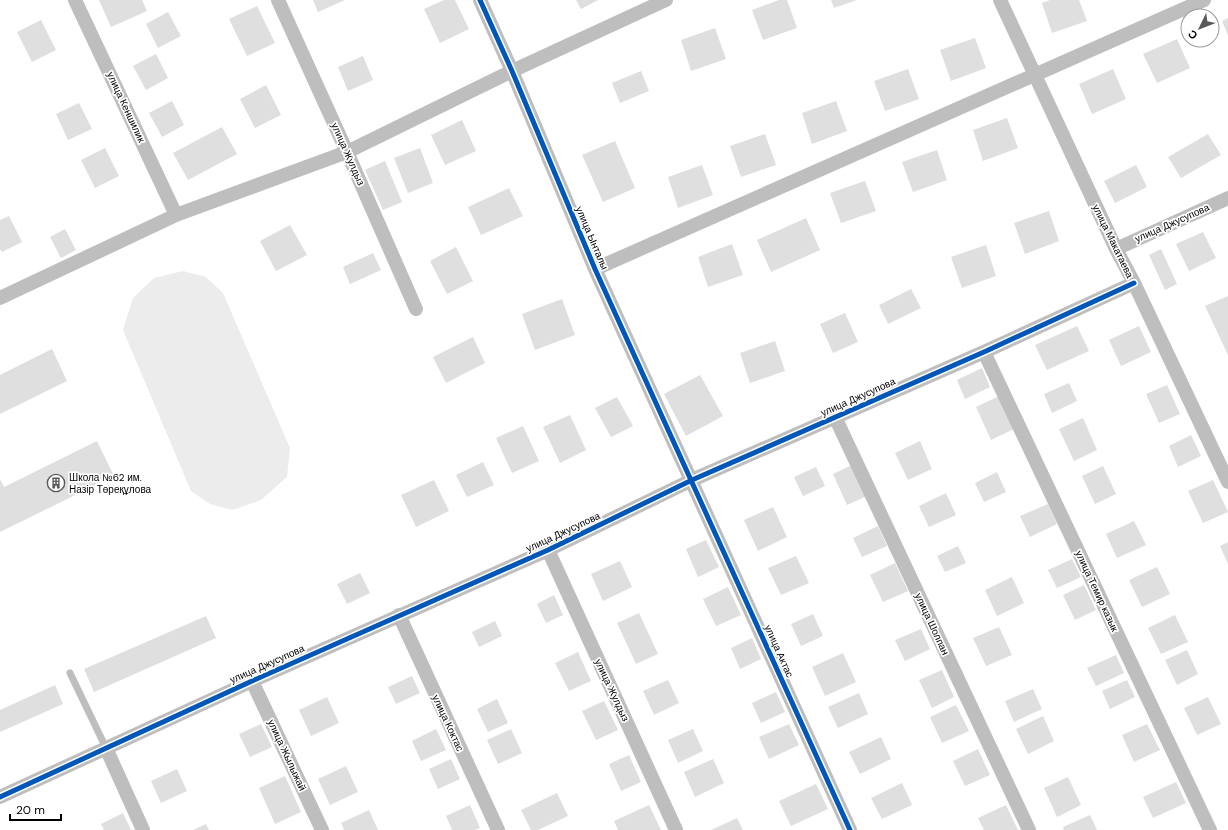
<svg xmlns="http://www.w3.org/2000/svg" width="1228" height="830" viewBox="0 0 1228 830" font-family="'DM Sans',sans-serif">
	<style>
		.green { fill: #ececec }
		.building { fill: #dfdfdf }
		.lines { fill: none; stroke-linecap: round; stroke-linejoin: round }
		.lane { stroke: #bebebe; stroke-width: 7 }
		.street { stroke: #bebebe; stroke-width: 14 }
		.cycleway-casing { stroke: #fff; stroke-width: 8 }
		.cycleway { stroke: #0057b8; stroke-width: 5 }
		.labels { text-anchor: middle; dominant-baseline: central; stroke-width: 3.5; stroke-linejoin: round; paint-order: stroke }
		.street-label { font-size: 10px; fill: #000; stroke: #fff }
		.poi-label { font-size: 10px; fill: #000; stroke: #fff; text-anchor: start }
	</style>
	<rect width="100%" height="100%" fill="#fff"/>
	<!-- green -->
	<path class="green" d="M183,271L206,277L223,293L290,448L287,477L261,500L232,510L210,504L191,491L123,330L133,298L154,278Z"/>
	<!-- building -->
	<path class="building" d="M99,0H142L147,11L111,27Z
		M313,0H345L318,12Z
		M444,0H455L469,29L440,43L424,9Z
		M576,0H598L581,9Z
		M779,0H787L797,28L763,40L752,10Z
		M831,0H857L834,8Z
		M1050,0H1079L1087,21L1052,33L1042,3Z
		M257,6L275,43L247,56L229,19Z
		M168,12L181,36L158,48L146,24Z
		M1228,18V35L1222,21Z
		M41,20L56,50L32,62L17,32Z
		M715,28L726,59L691,71L681,40Z
		M975,38L986,68L951,81L940,50Z
		M1177,39L1190,68L1157,83L1143,54Z
		M156,54L168,78L146,90L133,66Z
		M363,56L373,80L348,91L338,67Z
		M908,69L919,99L885,111L874,81Z
		M1113,69L1126,99L1092,114L1079,84Z
		M641,71L649,91L620,103L612,83Z
		M266,85L281,115L255,128L240,99Z
		M172,101L184,125L162,137L149,113Z
		M836,101L847,131L812,144L802,113Z
		M79,103L92,129L68,140L56,114Z
		M1007,118L1018,148L983,161L973,130Z
		M462,120L476,151L445,165L431,135Z
		M222,127L237,154L188,180L173,153Z
		M765,134L776,165L741,177L730,146Z
		M1208,134L1221,155L1181,178L1168,157Z
		M615,141L635,188L603,202L582,155Z
		M105,148L119,176L95,188L81,160Z
		M420,148L433,183L408,193L394,158Z
		M937,150L947,180L913,192L902,162Z
		M385,161L402,202L383,210L365,170Z
		M702,165L713,195L678,208L668,177Z
		M1136,165L1147,187L1115,203L1104,181Z
		M865,181L876,211L841,223L830,193Z
		M509,188L523,216L481,235L468,207Z
		M1049,211L1059,241L1025,254L1014,223Z
		M9,216L22,242L2,252L0,249V220Z
		M806,218L820,250L771,272L757,240Z
		M290,225L307,255L276,271L260,241Z
		M65,229L76,250L61,258L50,237Z
		M1203,232L1216,258L1189,271L1176,244Z
		M732,244L743,275L708,287L698,257Z
		M986,245L996,276L962,288L951,257Z
		M456,247L473,281L447,294L430,261Z
		M1161,249L1177,284L1165,290L1149,255Z
		M373,253L381,270L350,284L343,267Z
		M911,289L921,308L888,324L879,305Z
		M1228,296V355L1205,306Z
		M562,299L575,335L535,350L522,314Z
		M845,313L858,342L833,353L820,324Z
		M1077,326L1089,351L1047,370L1035,345Z
		M1139,326L1151,352L1121,366L1109,340Z
		M473,337L485,363L446,383L433,357Z
		M775,341L785,371L750,383L740,353Z
		M52,349L67,381L0,414V375Z
		M982,368L990,387L965,399L957,380Z
		M700,375L723,416L686,436L664,394Z
		M1069,383L1077,401L1052,413L1044,394Z
		M1167,385L1180,414L1159,423L1146,394Z
		M1001,395L1016,428L991,440L976,407Z
		M617,397L633,426L611,437L595,408Z
		M570,415L586,450L560,463L543,427Z
		M1083,418L1097,450L1074,461L1059,429Z
		M523,426L539,461L512,473L496,438Z
		M1191,435L1201,456L1178,467L1169,446Z
		M97,441L114,476L0,532V479L4,487Z
		M920,441L932,469L908,480L895,453Z
		M483,462L494,485L467,497L456,475Z
		M854,464L869,495L847,505L833,474Z
		M1103,466L1116,494L1095,504L1082,476Z
		M816,467L825,486L803,496L794,477Z
		M997,472L1006,492L984,502L975,483Z
		M434,480L449,511L416,527L401,495Z
		M1213,480L1228,512L1203,523L1188,491Z
		M946,493L956,515L929,527L919,506Z
		M1048,504L1057,524L1030,537L1020,516Z
		M773,507L787,537L758,551L744,520Z
		M1134,521L1146,545L1117,558L1106,534Z
		M878,526L887,546L862,557L853,538Z
		M706,540L719,567L698,577L686,549Z
		M1228,542V564L1220,546Z
		M958,546L966,563L945,572L937,556Z
		M796,556L809,583L781,595L768,568Z
		M1072,559L1081,577L1057,588L1048,570Z
		M620,561L632,587L603,601L591,574Z
		M895,563L908,591L883,602L870,575Z
		M1157,567L1170,594L1142,607L1129,580Z
		M360,573L370,593L347,604L337,584Z
		M1012,577L1024,603L997,616L985,590Z
		M1084,585L1096,610L1075,620L1063,595Z
		M728,587L741,615L716,626L703,599Z
		M554,595L563,615L546,623L537,604Z
		M639,613L658,654L636,664L617,623Z
		M813,614L823,636L801,646L791,624Z
		M1175,615L1188,642L1161,654L1148,628Z
		M206,616L216,638L94,692L84,669Z
		M495,621L502,636L479,647L472,632Z
		M999,627L1012,655L986,666L973,638Z
		M921,629L930,649L905,661L895,640Z
		M752,638L761,659L740,669L731,648Z
		M1187,650L1198,674L1177,685L1165,660Z
		M578,652L591,681L569,691L555,663Z
		M843,653L856,682L825,696L812,667Z
		M1116,655L1124,673L1096,686L1087,668Z
		M942,670L954,697L932,708L919,680Z
		M412,676L420,693L396,704L388,687Z
		M668,680L679,703L654,715L643,691Z
		M1127,680L1135,697L1110,709L1102,691Z
		M55,685L63,704L0,732V710Z
		M1033,689L1042,709L1014,722L1005,701Z
		M776,692L785,712L761,723L752,703Z
		M859,693L868,714L838,728L828,707Z
		M327,697L339,723L311,736L299,710Z
		M1208,697L1221,724L1197,735L1184,708Z
		M497,699L508,723L488,732L477,709Z
		M604,701L618,730L596,740L582,711Z
		M956,705L969,731L942,743L930,717Z
		M1043,716L1054,741L1028,754L1016,729Z
		M261,724L272,747L250,757L239,734Z
		M789,724L799,745L769,759L759,737Z
		M1147,724L1160,750L1134,762L1122,735Z
		M436,729L446,750L421,761L412,741Z
		M511,729L522,753L498,764L487,740Z
		M693,729L703,751L678,763L668,740Z
		M881,737L891,759L860,774L849,752Z
		M978,749L990,775L965,786L953,761Z
		M629,755L641,782L621,791L609,764Z
		M451,759L460,779L438,789L429,769Z
		M713,759L724,783L695,797L684,772Z
		M346,766L358,792L330,805L318,779Z
		M177,769L187,791L161,803L151,781Z
		M285,776L301,812L275,824L259,788Z
		M1068,777L1081,805L1057,817L1044,788Z
		M1176,782L1186,803L1153,818L1143,797Z
		M902,783L912,805L882,819L871,798Z
		M816,784L828,809L791,826L779,801Z
		M557,793L568,816L538,830H531L521,810Z
		M470,805L480,828L475,830H452L446,816Z
		M649,805L661,830H618L614,821Z
		M1006,805L1018,830H984L978,818Z
		M369,810L378,830H344L341,823Z
		M123,813L131,830H104L101,824Z
		M1090,815L1097,830H1064L1063,827Z
		M737,818L743,830H711Z
		M206,824L209,830H193Z"/>
	<g class="lines">
		<!-- lane -->
		<path class="lane" d="M70,673L106,748"/>
		<!-- street -->
		<path class="street" d="M75,0L176,215
			M278,0L347,152L416,309
			M480,0L512,71L595,269L850,830
			M1000,0L1116,249L1134,283L1228,482
			M1116,249L1228,198
			M595,269L1204,0
			M0,298L176,215L347,152L512,71L666,0
			M984,352L1210,830
			M835,417L1029,830
			M548,550L676,830
			M399,615L498,830
			M252,681L322,830
			M106,748L143,830
			M0,797L252,681L548,550L692,480L984,352L1134,283"/>
		<defs>
			<path id="cycleway" d="M480,0L512,71L595,269L850,830
				M0,797L252,681L548,550L692,480L984,352L1134,283"/>
		</defs>
		<!-- cycleway casing -->
		<use href="#cycleway" class="cycleway-casing"/>
		<!-- cycleway -->
		<use href="#cycleway" class="cycleway"/>
	</g>
	<!-- icons -->
	<defs>
		<symbol id="building-ring" viewBox="-11 -11 22 22"><circle r="9.5" fill="#fff" stroke="#595959" stroke-width="1.5"/><path d="M-4-6H4V6H1V3H-1V6H-4ZM-2.5-4.3h1.7v1.8h-1.7ZM.8-4.3h1.7v1.8H.8ZM-2.5-1h1.7V.8h-1.7ZM.8-1h1.7V.8H.8Z" fill="#595959"/></symbol>
	</defs>
	<g fill-rule="evenodd">
		<use href="#building-ring" x="46" y="473" width="20" height="20"/>
	</g>
	<g class="labels">
		<!-- street labels -->
		<g class="street-label">
			<text transform="translate(126 107) rotate(65)">улица Кеншилик</text>
			<text transform="translate(348 154) rotate(66)">улица Жулдыз</text>
			<text transform="translate(1172 223) rotate(-24)">улица Джусупова</text>
			<text transform="translate(592 238) rotate(67)">улица Ынталы</text>
			<text transform="translate(1113 241) rotate(64)">улица Макатаева</text>
			<text transform="translate(858 397) rotate(-24)">улица Джусупова</text>
			<text transform="translate(563 532) rotate(-25)">улица Джусупова</text>
			<text transform="translate(1097 591) rotate(65)">улица Темир казык</text>
			<text transform="translate(932 624) rotate(65)">улица Шолпан</text>
			<text transform="translate(779 651) rotate(66)">улица Актас</text>
			<text transform="translate(267 664) rotate(-24)">улица Джусупова</text>
			<text transform="translate(612 690) rotate(65)">улица Жулдыз</text>
			<text transform="translate(448 723) rotate(65)">улица Коктас</text>
			<text transform="translate(287 755) rotate(65)">улица Жылыжай</text>
		</g>
		<!-- poi labels -->
		<g class="poi-label">
			<text x="69" y="477">Школа №62 им.<tspan x="69" dy="12">Назір Төреқұлова</tspan></text>
		</g>
	</g>
	<!-- north arrow -->
	<g transform="translate(1200 28) rotate(227)"><circle r="19" fill="#ffffff" stroke="#999999"/>
	<path d="M0-3L7 15L0 10L-7 15Z" fill="#595959"/>
	<text y="-6" font-size="11" font-weight="bold" text-anchor="middle" fill="#000000">С</text>
	</g>
	<!-- scale -->
	<path d="M10 814v6h51v-6" fill="none" stroke="#000000" stroke-width="2"/>
	<text x="16" y="814" font-size="12" fill="#000000" stroke="#ffffff" stroke-width="3" paint-order="stroke">20 m</text>
</svg>
